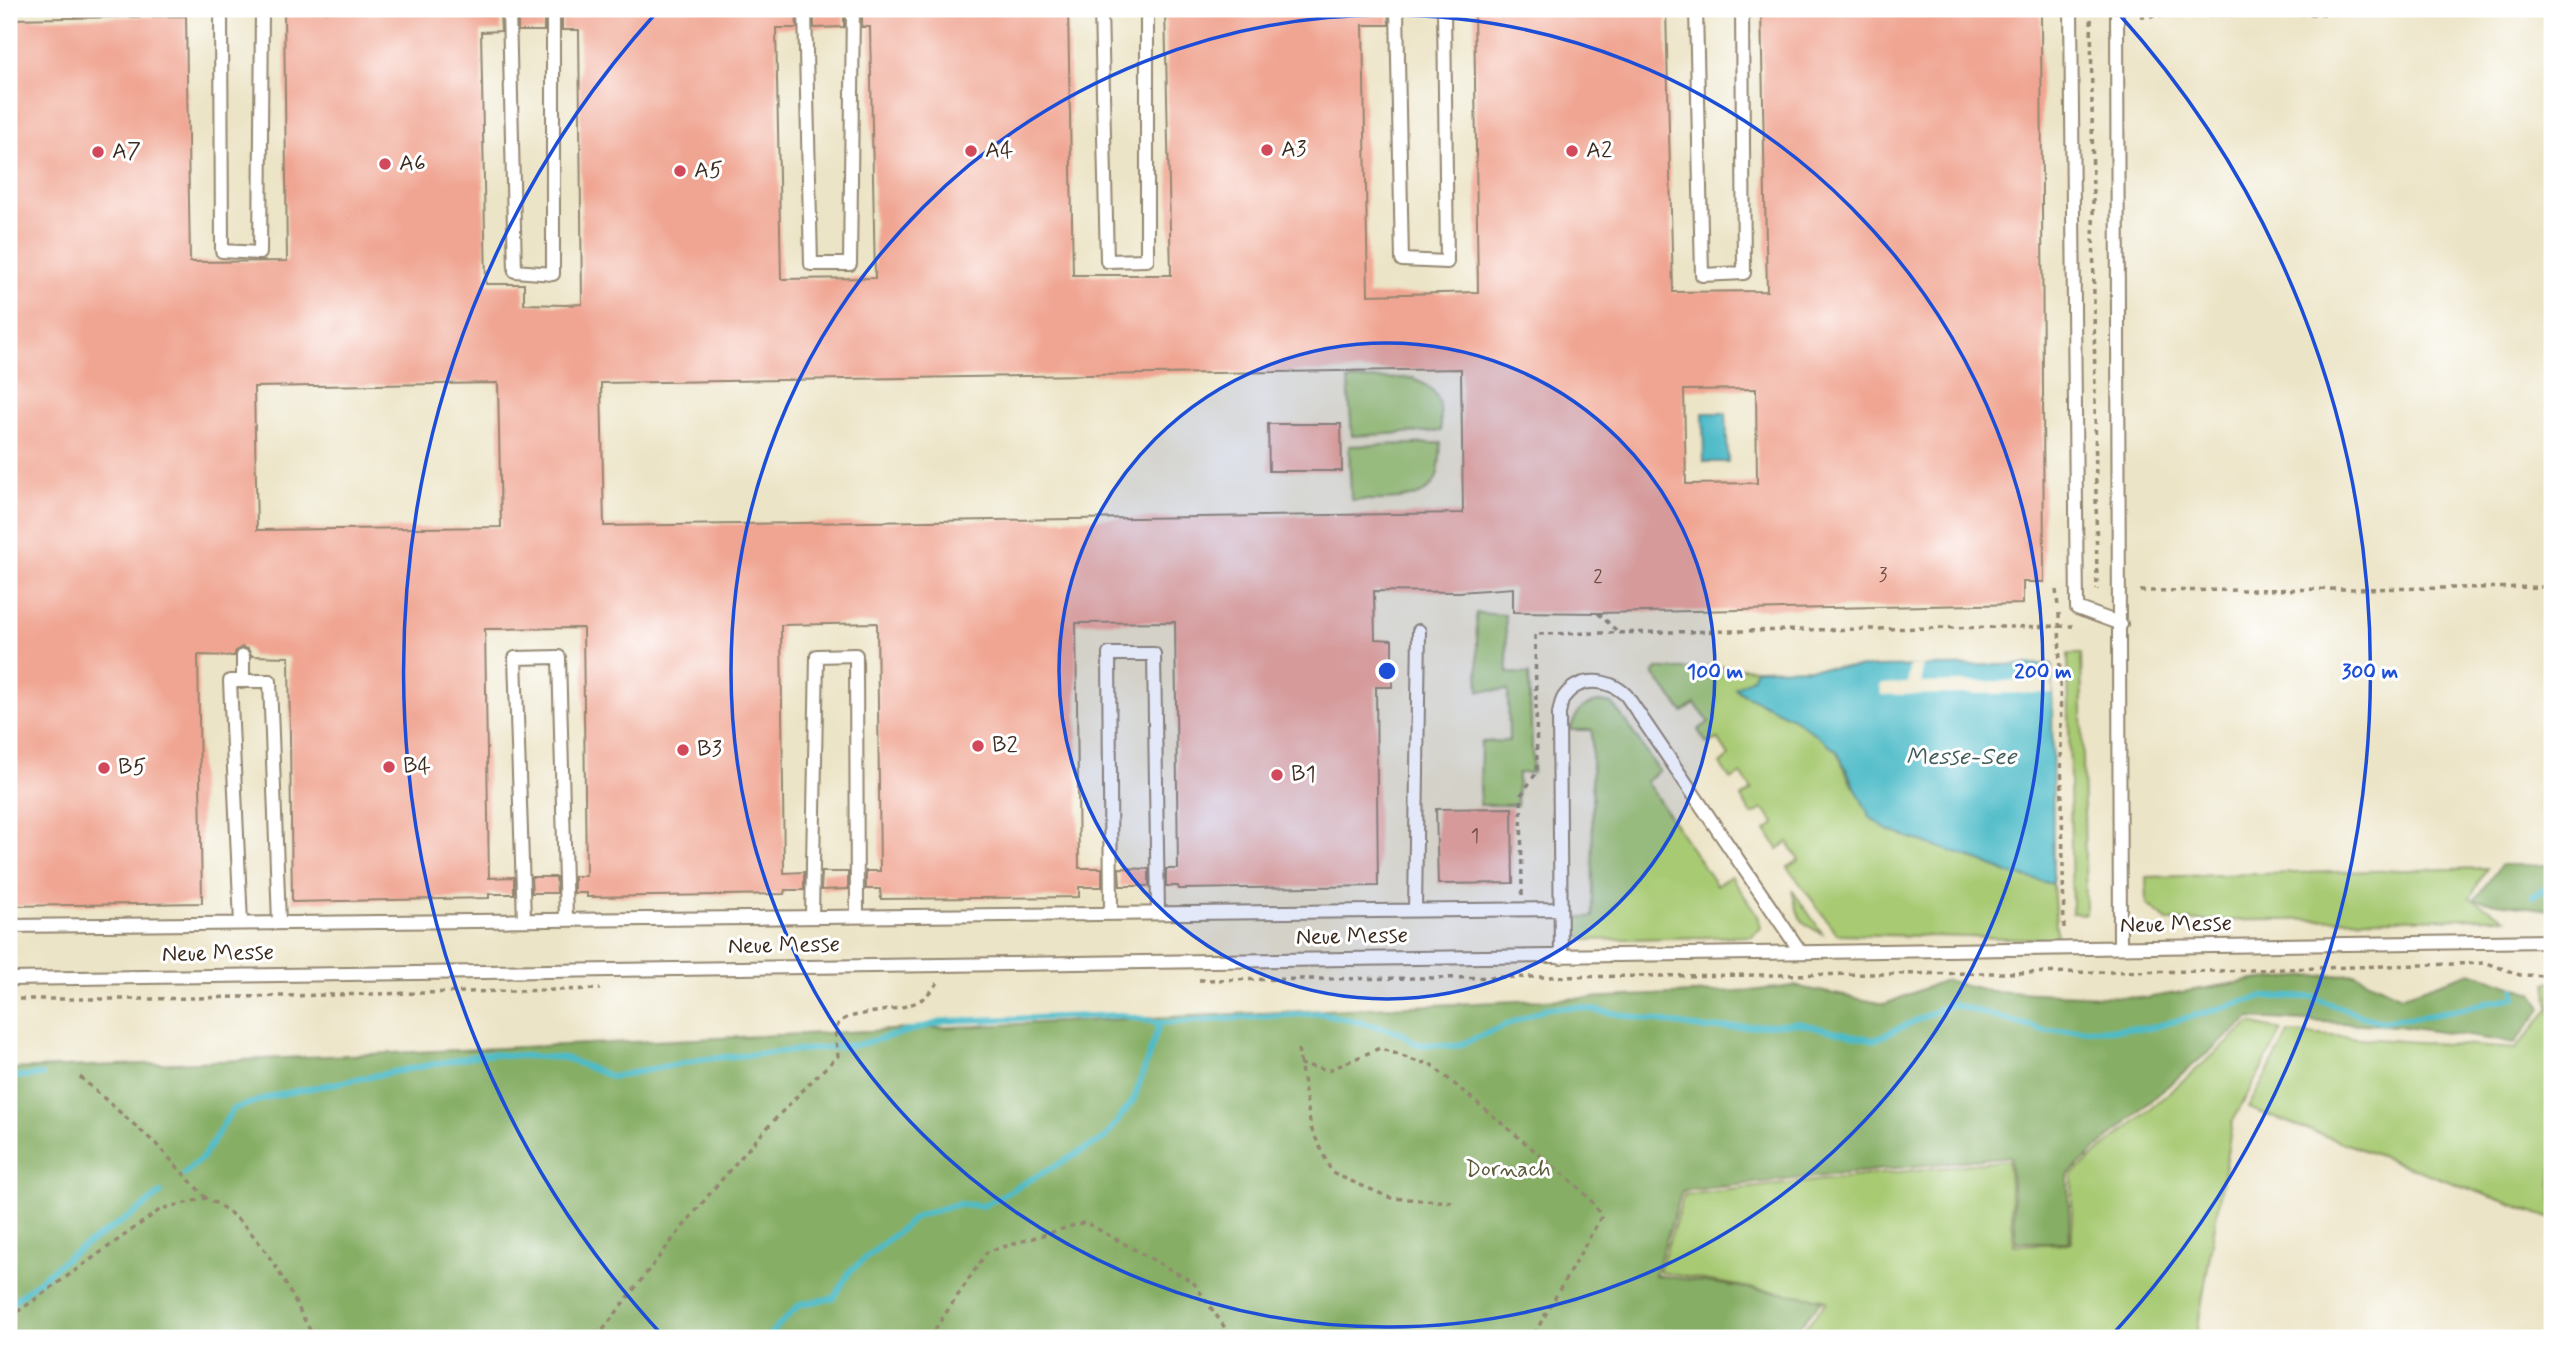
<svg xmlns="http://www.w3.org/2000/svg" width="2561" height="1347" viewBox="0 0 2561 1347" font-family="Mynerve,sans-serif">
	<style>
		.green { fill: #a8ca73; stroke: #727a48; stroke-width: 2 }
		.forest { fill: #86ae65; stroke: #606c42; stroke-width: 2 }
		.water { fill: #4ebbc8; stroke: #447273; stroke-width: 2 }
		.pier { fill: #ece4c6 }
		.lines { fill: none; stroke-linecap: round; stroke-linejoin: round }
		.stream { stroke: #4ebbc8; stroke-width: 6 }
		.building { fill: #f0a592; fill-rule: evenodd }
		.service-casing { stroke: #948772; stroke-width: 16 }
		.path { stroke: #948772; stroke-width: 3.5; stroke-dasharray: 5 5; stroke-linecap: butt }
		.service { stroke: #fff; stroke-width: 12 }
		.ring { fill: none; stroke: #1d4ed8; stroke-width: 3.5 }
		.poi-dot { fill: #d1495b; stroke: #fff; stroke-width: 2.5 }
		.labels { text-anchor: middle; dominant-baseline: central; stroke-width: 6; stroke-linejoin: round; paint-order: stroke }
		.number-label { font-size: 19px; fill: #68493b }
		.poi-label { font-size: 23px; fill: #3b2a1e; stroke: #fff; text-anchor: start }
		.street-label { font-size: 23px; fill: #3b2a1e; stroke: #fff }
		.park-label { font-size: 23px; fill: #5c5a38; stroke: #fff }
		.water-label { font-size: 24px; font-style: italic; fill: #425d5a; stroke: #fff }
		.centre { fill: #1d4ed8; stroke: #fff; stroke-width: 3.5 }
		.ring-label { font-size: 21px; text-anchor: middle; font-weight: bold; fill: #1d4ed8; stroke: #fff; stroke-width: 6; stroke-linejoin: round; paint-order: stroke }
	</style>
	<rect width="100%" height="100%" fill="#fff"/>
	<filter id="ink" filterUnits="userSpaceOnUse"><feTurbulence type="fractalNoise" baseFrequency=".0143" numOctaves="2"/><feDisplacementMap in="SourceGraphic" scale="14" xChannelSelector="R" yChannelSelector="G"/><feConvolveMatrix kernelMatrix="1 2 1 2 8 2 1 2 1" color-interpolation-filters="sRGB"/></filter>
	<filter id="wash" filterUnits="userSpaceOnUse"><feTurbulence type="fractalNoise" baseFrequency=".00686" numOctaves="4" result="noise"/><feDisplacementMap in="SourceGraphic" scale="28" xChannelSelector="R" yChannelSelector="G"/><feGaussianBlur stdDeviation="1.57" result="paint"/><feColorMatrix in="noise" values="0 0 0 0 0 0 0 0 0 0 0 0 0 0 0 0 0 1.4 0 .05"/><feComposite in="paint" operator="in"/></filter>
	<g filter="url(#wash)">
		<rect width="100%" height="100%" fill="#ece4c6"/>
		<!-- green -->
		<path class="green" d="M1413,378C1443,393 1440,400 1441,431L1352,436L1348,380Z
			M1441,443C1440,453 1440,467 1437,476C1428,506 1375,499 1351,500L1349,446Z
			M1476,613L1505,615L1508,673L1529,674L1533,773H1518L1517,805H1480L1481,742L1509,741L1508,690L1479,691Z
			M2068,654H2081L2086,914L2072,913Z
			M1711,666L1756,669L1752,678L1736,688L1743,694L1797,720L1837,751L1850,781L1887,830L1983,862L2008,873L2053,884L2057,939L1837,934L1788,867L1799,860L1788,842L1778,849L1766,830L1775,824L1763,809L1752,815L1741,798L1752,790L1741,774L1731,780L1720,764L1729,756L1718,739L1707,744L1698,730L1709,722L1695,704L1683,712L1653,674L1657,669H1702Z
			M1599,702L1612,704L1621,715L1659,771L1646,781L1716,885L1731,876L1758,916L1761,928L1752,936L1588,940L1581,938L1576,932V917H1593L1592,730H1570C1577,712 1580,705 1599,702Z
			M2487,868L2470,898L2505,918L2167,921L2147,904L2146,877Z
			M1792,890L1823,934C1797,922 1798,916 1792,890Z
			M2552,982V1219L2248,1108L2289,1033L2516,1049L2550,1008L2546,983Z
			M2251,1023L2282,1031L2232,1123L2196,1338H1796L1827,1301L1659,1272L1684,1195L2008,1160L2014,1245L2072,1243V1175Z"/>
		<!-- forest -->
		<path class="forest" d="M2501,865H2552V910L2474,900Z
			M2471,972L2533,993L2542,1008L2515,1043L2398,1026L2250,1018L2158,1094L2068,1175L2070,1242H2016L2010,1156L1682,1191L1655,1275L1823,1299L1789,1338H9V1069L175,1063L1758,990L1794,986L1885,1004L1945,980L1990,991L2146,998L2261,979L2355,974L2401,996Z"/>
		<!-- water -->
		<path class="water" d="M1703,413H1726L1728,462H1704Z
			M2052,664L2053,884L2008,873L1983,862L1887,830L1870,817L1837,751L1797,720L1743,694L1735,688L1752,678L1756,669Z"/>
		<!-- pier -->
		<path class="pier" d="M1922,665V683L2052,680V693L1881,695L1880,684L1908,683L1909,666Z"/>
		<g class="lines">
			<!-- stream -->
			<path class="stream" d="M2533,896L2552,885
				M9,1077L42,1075
				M184,1174L203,1157L233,1109L276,1095L486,1054L565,1058L612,1077L704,1059L857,1045L946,1021L1122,1015L1160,1023L1321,1013L1400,1032L1416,1044L1457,1046L1547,1008L1576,1007L1706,1029L1798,1023L1874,1040L1951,1004L2046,1031L2150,1028L2262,997H2312L2377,1021L2419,1017L2516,997L2515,989
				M9,1305L69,1256L138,1211L161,1193
				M766,1338L800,1304L834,1298L850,1271L917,1216L958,1204L983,1206L1105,1138L1134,1099L1160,1023"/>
		</g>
		<g id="blocks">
			<!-- building -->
			<path class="building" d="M481,9V15H500L501,31L481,32L486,284H524V304L565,305L582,304L579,30H562V14H578V9H776V12H796L797,28H776L781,279L875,278L870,27H862V10L1068,9L1073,275H1171L1165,9H1388L1389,25H1363L1368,295L1478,292L1474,9H1666L1673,292L1767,291L1761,9H2041L2044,582H2023V604L1598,613L1513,612V588L1459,592L1374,591L1375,639L1392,640V687H1376L1378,886L1179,889L1178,886H1166V869H1178L1175,622L1076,623L1079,868H1102V887H1079V897L881,899L880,889H866V871H880L877,623L781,625L784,873L804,872V890H785L784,894L587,897V893H574V876H586L583,628L485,629L489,878L514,877V894H489V898L292,902L289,657L252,656L248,649L242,647L236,651L234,656L198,655L202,903L9,906V19L186,16L190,262L287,261L284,12ZM1461,369L1463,513L604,526L601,383ZM498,383L501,527L257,530L254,387ZM1756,389L1757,483L1686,484L1684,390Z
				M814,11H844V27L814,28Z
				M544,14V31H518V15Z
				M1268,424H1341L1342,471H1269Z
				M1512,808L1513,883L1438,884L1436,809Z
				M1119,868L1149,869V886H1120Z
				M822,872H848V889L821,890Z
				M531,877H556L557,893H532Z"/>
		</g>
	</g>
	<g filter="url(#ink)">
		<use href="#blocks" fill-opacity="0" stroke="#948772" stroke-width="2"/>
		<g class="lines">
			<defs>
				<path id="service" d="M221,9L222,251L260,253L262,9
					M509,9L515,271L553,274V9
					M805,9L811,264H850L853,9
					M1101,9L1107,261L1147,260V9
					M1397,9L1402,260L1447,262L1444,9
					M1696,9L1702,275L1744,273L1742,9
					M2071,9L2077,608L2121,624
					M2117,9L2120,946
					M243,656V681
					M1415,910L1419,631
					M1111,913L1109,654H1154L1158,912
					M812,916L817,656L856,655L857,915
					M524,919L515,658L559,657L566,919
					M241,923L230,681H270L279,922
					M9,926L1560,909
					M1561,957L1559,714C1560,709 1561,701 1564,697C1580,675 1609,679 1626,695L1800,951
					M9,979L2552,941"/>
			</defs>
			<!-- service casing -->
			<use href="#service" class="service-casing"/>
			<!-- path -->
			<path class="path" d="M2091,9L2097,590
				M2140,16L2552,11
				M2056,590L2058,606
				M2140,591L2552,587
				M1598,613L1618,632
				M2059,613L2064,931
				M1522,895L1521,795L1537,772L1535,634L2073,626
				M1199,980L2218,971L2487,963L2520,975L2552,976
				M9,999H149L600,989
				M1298,1049L1311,1128L1332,1173L1391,1198L1455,1202
				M1299,1064L1329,1070L1380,1048L1421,1063L1428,1062L1576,1185L1595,1205L1601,1217L1532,1338
				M80,1077L156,1144L206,1198
				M9,1318L161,1209L206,1198C262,1225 286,1286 314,1338
				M597,1338C672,1239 747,1141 838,1056C837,1047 833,1031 839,1023C848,1011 902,1013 922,999C928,995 933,988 938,983
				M929,1338L987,1252L1085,1222L1193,1282L1232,1338"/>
			<!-- service -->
			<use href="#service" class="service"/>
		</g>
	</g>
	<!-- distance rings -->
	<circle cx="1387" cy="671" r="328" fill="#1d4ed8" fill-opacity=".12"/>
	<g class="ring">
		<circle cx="1387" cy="671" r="328"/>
		<circle cx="1387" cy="671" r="656"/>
		<path d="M662 1335A983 983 0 0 1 656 13M2118 13A983 983 0 0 1 2112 1335"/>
	</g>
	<!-- markers -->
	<g class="poi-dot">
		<circle cx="1267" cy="150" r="7"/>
		<circle cx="971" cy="151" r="7"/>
		<circle cx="1572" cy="151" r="7"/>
		<circle cx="98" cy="152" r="7"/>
		<circle cx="385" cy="164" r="7"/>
		<circle cx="680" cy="171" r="7"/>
		<circle cx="978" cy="746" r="7"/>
		<circle cx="683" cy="750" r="7"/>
		<circle cx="389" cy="767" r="7"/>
		<circle cx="104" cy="768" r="7"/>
		<circle cx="1277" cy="775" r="7"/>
	</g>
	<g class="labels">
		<!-- number labels -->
		<g class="number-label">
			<text x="1883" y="575">3</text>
			<text x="1598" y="577">2</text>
			<text x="1475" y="836">1</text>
		</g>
		<!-- poi labels -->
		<g class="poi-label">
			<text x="1281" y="150">A3</text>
			<text x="985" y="151">A4</text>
			<text x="1586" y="151">A2</text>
			<text x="112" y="152">A7</text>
			<text x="399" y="164">A6</text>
			<text x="694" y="171">A5</text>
			<text x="992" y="746">B2</text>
			<text x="697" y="750">B3</text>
			<text x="403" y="767">B4</text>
			<text x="118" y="768">B5</text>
			<text x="1291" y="775">B1</text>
		</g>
		<!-- street labels -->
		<g class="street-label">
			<text transform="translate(2176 925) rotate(-1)">Neue Messe</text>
			<text transform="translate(1352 937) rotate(-1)">Neue Messe</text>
			<text transform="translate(784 946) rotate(-1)">Neue Messe</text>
			<text transform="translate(218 954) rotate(-1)">Neue Messe</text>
		</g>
		<!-- park labels -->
		<g class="park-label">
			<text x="1508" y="1170">Dornach</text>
		</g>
		<!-- water labels -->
		<g class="water-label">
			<text x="1961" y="757">Messe-See</text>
		</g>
	</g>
	<circle cx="1387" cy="671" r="10" class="centre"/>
	<g class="ring-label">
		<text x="1715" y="678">100 m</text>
		<text x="2043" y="678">200 m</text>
		<text x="2370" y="678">300 m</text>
	</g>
	<!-- margin -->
	<rect width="2561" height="1347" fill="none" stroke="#fff" stroke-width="35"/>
</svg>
